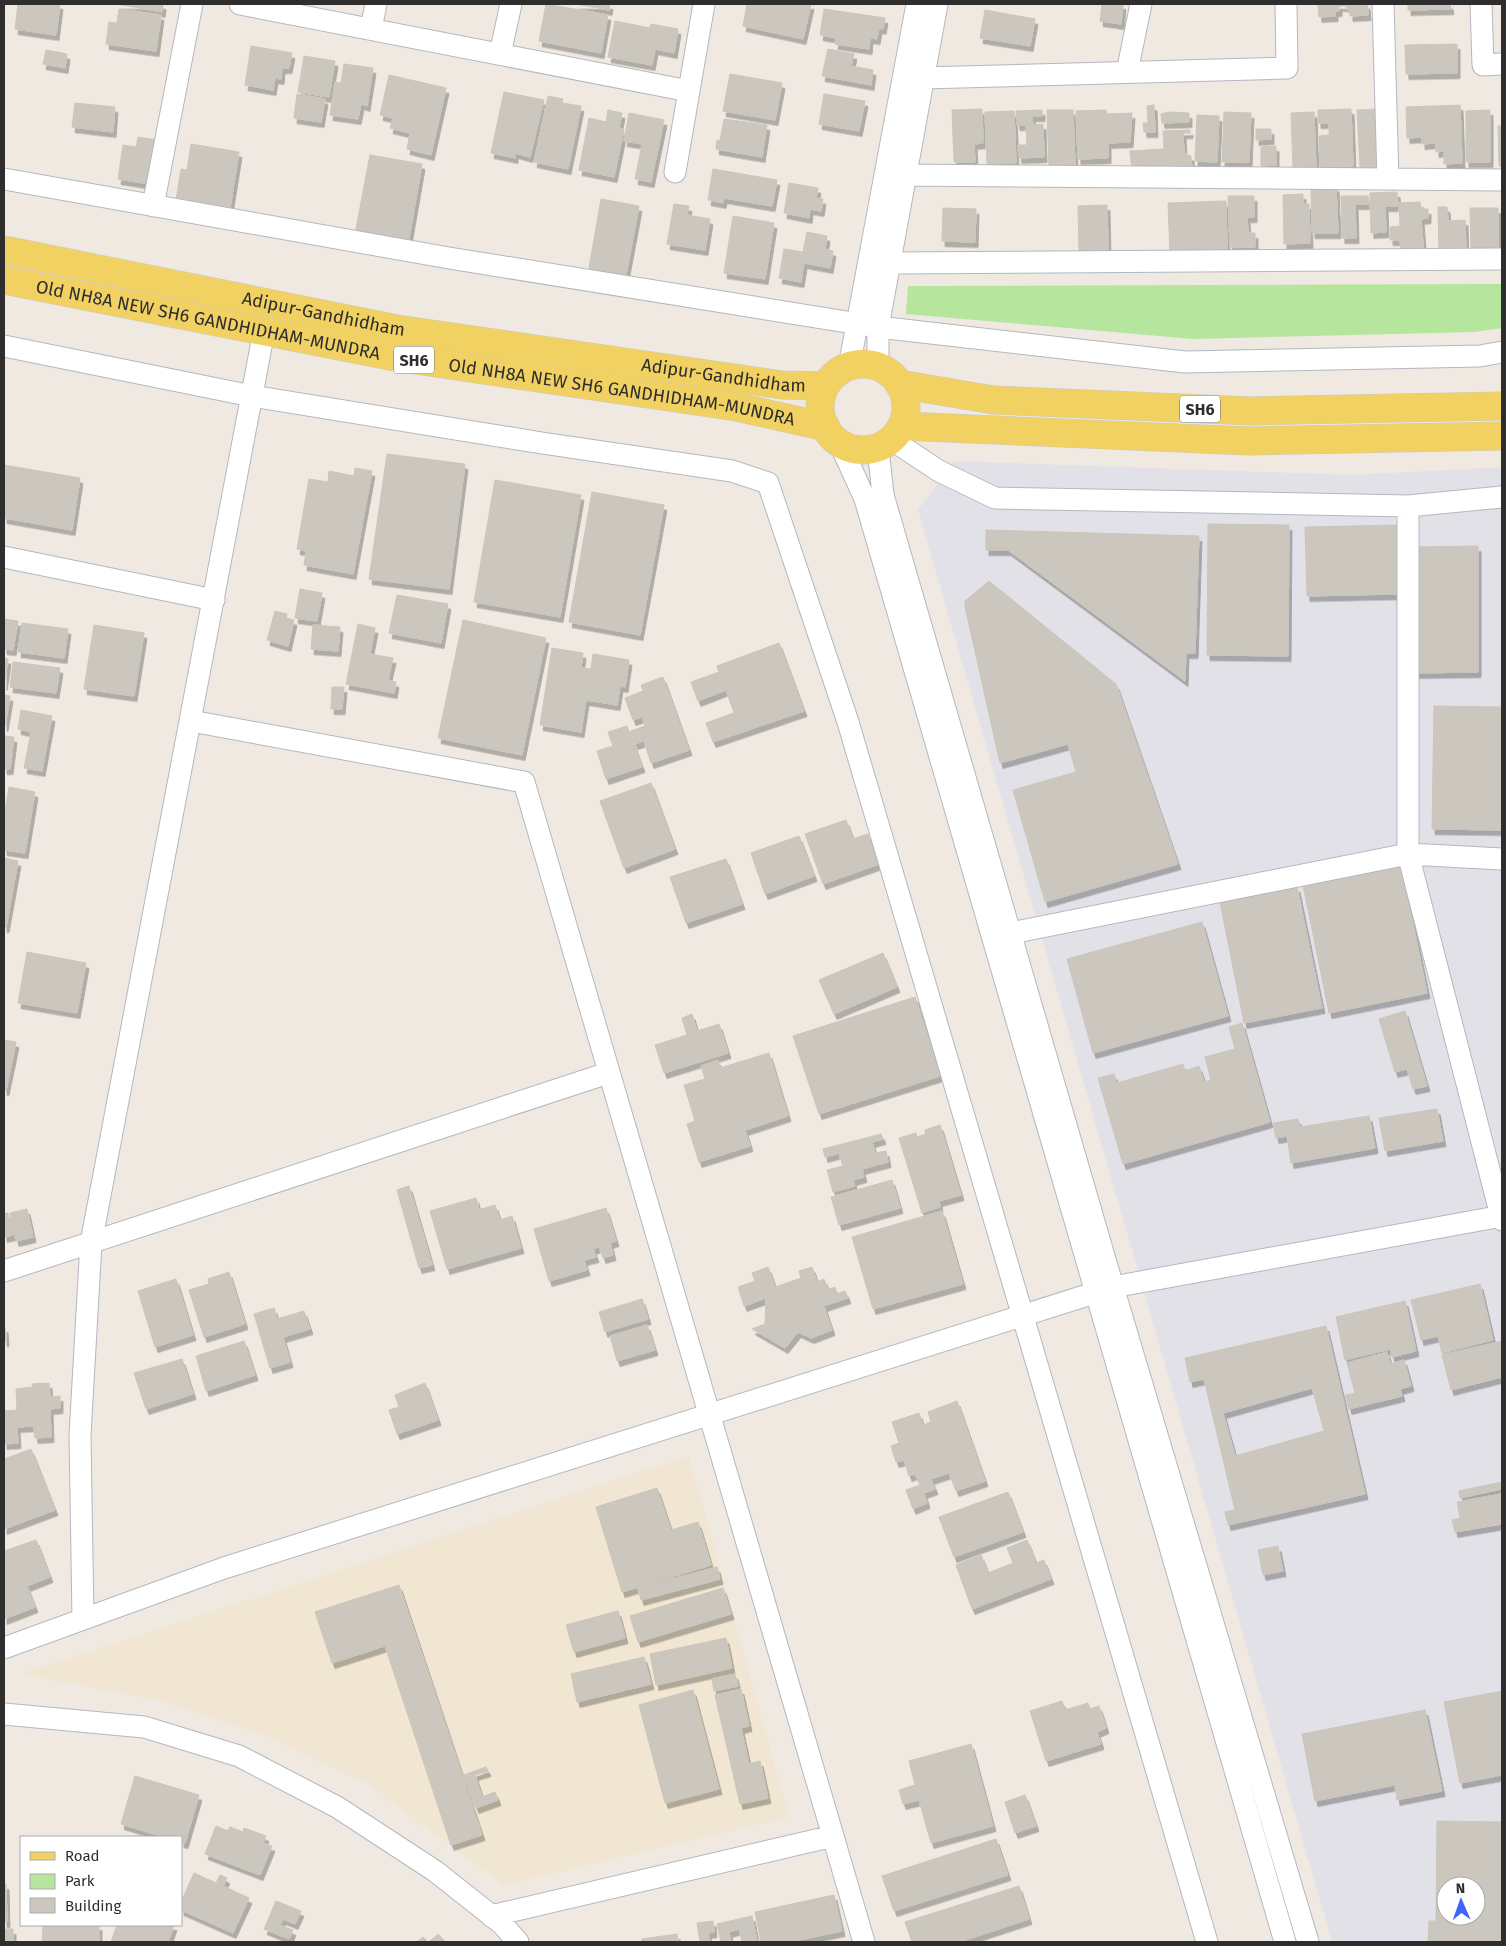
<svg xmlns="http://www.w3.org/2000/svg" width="1506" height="1946" viewBox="0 0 1506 1946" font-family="'Fira Sans',sans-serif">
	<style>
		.industrial { fill: #e3e1e8; fill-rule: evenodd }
		.education { fill: #f0e6d1 }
		.green { fill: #b6e59e }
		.building { fill: #cbc7bf; stroke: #cbc5ba; fill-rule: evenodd; filter: url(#shadow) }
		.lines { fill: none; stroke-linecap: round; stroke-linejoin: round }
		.minor-casing { stroke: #b4b7c1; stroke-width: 23 }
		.major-casing { stroke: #c9c9c9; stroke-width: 29 }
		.minor { stroke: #fff; stroke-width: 21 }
		.major { stroke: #f2d163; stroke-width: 28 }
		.labels { text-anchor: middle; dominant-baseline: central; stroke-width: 4; stroke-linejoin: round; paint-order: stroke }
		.shield { fill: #fff; stroke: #6d6d6d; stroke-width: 1 }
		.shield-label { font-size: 16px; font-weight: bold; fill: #2e2e2e }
		.street-label { font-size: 18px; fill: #2e2e2e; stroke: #fff }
	</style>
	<defs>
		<filter id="shadow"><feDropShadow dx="3" dy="5.5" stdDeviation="0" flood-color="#0004"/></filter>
	</defs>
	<rect width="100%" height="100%" fill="#efe9e1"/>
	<!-- industrial -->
	<path class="industrial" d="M954,461L1353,475L1502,467V1942H1332L918,510ZM1446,1886H1476V1916H1446Z"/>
	<!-- education -->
	<path class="education" d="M689,1456L789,1817L504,1885L368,1784L270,1737L165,1702L22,1674Z"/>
	<!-- green -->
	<path class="green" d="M1502,284V328L1474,332L1193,339L906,314L908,286Z"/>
	<!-- building -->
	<path class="building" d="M18,4H60L56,35L15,29Z
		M117,4H163L162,12Z
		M546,4L608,15L601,53L539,41Z
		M576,4H610L609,10Z
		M747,4H811L803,39L743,26Z
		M1102,4H1123L1121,24L1100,21Z
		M1318,4H1367L1368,15L1350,16V9H1347L1346,6H1339V11H1335V16L1319,17Z
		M1408,4H1450L1451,9L1408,10Z
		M119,9L161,15L156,51L106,44L109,22L117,23Z
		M824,9L885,18L883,29L879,28L877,39L870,38L869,49L835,44L836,38L820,35Z
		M985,10L1035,19L1030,46L980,38Z
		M615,21L650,28L651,24L678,29L674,53L655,49L652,65L608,57Z
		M1457,44V73L1406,74L1405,45Z
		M251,46L292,53L289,68H282L281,79L275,78L273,90L245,85Z
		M828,49L854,54L851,66L873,70L871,85L822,76Z
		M46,50L67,54L65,68L43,64Z
		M304,56L335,61L329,97L298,92Z
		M344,64L373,68L367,106L361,104L358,119L330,115L335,82L341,83Z
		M730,74L782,83L775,120L723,111Z
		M389,75L446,88L431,155L407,149L410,133L390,128L393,118L380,115Z
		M504,92L544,100L530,157L515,153V158L491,153Z
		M297,94L325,99L321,122L294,118Z
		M824,94L865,101L859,131L819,124Z
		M548,96L563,99L562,103L581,106L568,169L534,162Z
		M75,103L115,107L113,132L72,127Z
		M1154,105L1155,132H1144L1143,123H1148L1147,106Z
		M1460,105L1462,163L1444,164V151L1436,152V143L1422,144V137L1407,138L1406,107Z
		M982,109L983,143L974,144L975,162H954L952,110Z
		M1351,109L1353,166H1333V172H1320L1319,136L1329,135V123H1318V110Z
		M1378,109L1381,167H1360L1357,110Z
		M608,110L622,113L619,128L624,129L614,177L579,170L589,118L606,122Z
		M1042,110V116H1032L1033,125L1043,124L1044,157L1019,158L1018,145H1027L1026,125H1017L1016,111Z
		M1047,110H1073L1075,165L1049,166Z
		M1106,110L1107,114L1132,113L1130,142L1108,143V158L1078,159L1076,111Z
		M1490,110V162H1466V111Z
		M1014,111L1016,163L987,164L985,112Z
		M1169,112L1189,113V122L1162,123L1161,114Z
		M1224,112L1251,113L1249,162H1222Z
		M1314,112L1316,169H1293L1291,113Z
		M629,113L664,120L651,182L635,179L642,144L624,141Z
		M1197,115L1219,116L1217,162L1195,161Z
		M724,119L767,125L762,157L716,149L717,140L720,141Z
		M1498,126H1502V166H1499Z
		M1256,129H1271V139L1256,140Z
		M1190,130V133H1183L1184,153L1191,156L1192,170L1132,171L1130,151L1164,149L1163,131Z
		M138,137L163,141L156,185L118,179L123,145L136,147Z
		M191,144L239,152L230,208L176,200L181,169L187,170Z
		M1276,146V165L1261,166V147Z
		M370,155L422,164L408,244L355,234Z
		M713,169L777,180L772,206L724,198L723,203L708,200Z
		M789,183L818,188L816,198L823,199L821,211L810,209L809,218L784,213Z
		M1336,186L1338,233H1312L1311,187Z
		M1397,192L1398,206H1385L1386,232L1371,233L1370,193Z
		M1303,194V204H1309L1310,243L1284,244L1283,195Z
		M1228,196H1254V217H1247L1248,233H1255V247H1230Z
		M1341,196H1368L1369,204H1355L1356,238H1342Z
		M601,199L639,206L626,275L589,268Z
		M1226,201L1227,253L1170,255L1168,203Z
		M1420,202L1421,209H1428V218L1421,219L1424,256L1402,258L1400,240H1390V227L1400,226L1399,203Z
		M674,204L689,206L687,215L710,219L705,250L667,244Z
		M1107,205L1108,251L1079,252L1078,206Z
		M1438,207H1447L1448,221L1465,220L1466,255L1439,256Z
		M943,208L976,209L975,242L942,241Z
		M1470,208H1498V250H1471Z
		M733,216L774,223L765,279L724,273Z
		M807,232L827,236L825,249L833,251L830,268L804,263L801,282L779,278L784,249L803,252Z
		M387,454L465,464L449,589L369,579Z
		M4,465L80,478L72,530L4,518Z
		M355,468L372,471L353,574L304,565L306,551L297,549L309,479L328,482L329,471L354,476Z
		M495,480L581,495L560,617L474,602Z
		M592,492L664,505L640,635L569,622Z
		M1208,524L1289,525L1288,656L1207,655Z
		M1397,525L1399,594L1307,596L1305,527Z
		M986,530L1199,536L1195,653H1186L1185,681L1008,550H986Z
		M1478,546V672L1413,673L1412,547Z
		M989,581L1116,684L1178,864L1045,902L1013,790L1076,772L1068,744L1000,763L965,607V601Z
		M300,589L322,593L317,621L295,618Z
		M397,595L448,604L441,643L389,633Z
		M275,611L287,614L286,618L294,620L288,646L267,640Z
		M4,619L18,621L13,650L4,649Z
		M463,620L546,638L522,755L438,738Z
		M22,623L68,629L64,658L18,652Z
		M358,624L375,628L370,654L393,658L388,680L396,682L394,693L346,684Z
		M94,625L144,633L134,696L84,689Z
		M313,625L340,627L338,651L311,649Z
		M779,643L804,711L713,742L706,723L734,713L726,690L698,701L691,682L719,672L717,666Z
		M552,648L583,653L581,668L591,669L593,654L629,660L625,687L620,686L617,705L586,700L581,732L540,725Z
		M4,658L8,659L4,685Z
		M13,662L60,668L56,693L10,687Z
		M663,677L689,750L651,763L644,741L635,744L631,731L645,726L642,717L633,720L625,698L643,691L641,685Z
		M332,687H344L342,709H331Z
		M4,695L10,696L5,726H4Z
		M1434,706L1502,707V830L1432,829Z
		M21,710L52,716L42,771L24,768L31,732L18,729Z
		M627,726L642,767L606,779L597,751L613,746L608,732Z
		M4,736L14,737L10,769H4Z
		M651,783L675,849L624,868L600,801Z
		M9,787L35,792L25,853L4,850V817Z
		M846,820L853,839L868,834L879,864L823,884L805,834Z
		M799,836L814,876L765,894L751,853Z
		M4,858L18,861L6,927H4Z
		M726,859L742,904L686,923L670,877Z
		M1401,865L1427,993L1329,1013L1303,885Z
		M1297,887L1322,1008L1244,1023L1220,902Z
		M1202,922L1228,1016L1093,1053L1067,959Z
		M27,952L86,963L77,1013L18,1003Z
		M883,953L897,987L834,1014L819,980Z
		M915,997L940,1076L819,1114L793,1036Z
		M1405,1011L1427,1086L1413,1089L1407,1069L1395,1072L1379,1019Z
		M692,1014L697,1031L719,1024L728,1053L664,1073L655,1045L687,1035L682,1018Z
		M1242,1023L1270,1122L1123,1164L1098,1078L1114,1074L1117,1083L1183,1064L1185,1071L1199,1066L1204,1082L1211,1080L1205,1057L1235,1049L1229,1027Z
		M4,1040L16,1042L6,1090H4Z
		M769,1053L788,1116L745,1130L750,1146L699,1162L687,1124L695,1121L684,1085L705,1079L701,1066L718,1060L720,1068Z
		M1437,1109L1443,1141L1385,1151L1379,1118Z
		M1369,1116L1375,1148L1291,1163L1287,1136L1276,1138L1273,1123L1298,1119L1300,1127Z
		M940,1125L961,1195L939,1201L940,1207L922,1213L899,1138L916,1133L917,1137L926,1134L925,1130Z
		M881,1134L883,1139L872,1142L875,1153L886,1151L888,1162L862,1169L864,1177L853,1180L855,1186L833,1192L827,1170L843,1166L839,1153L825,1157L823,1149Z
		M892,1180L900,1208L839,1225L831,1197Z
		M409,1186L432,1265L419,1268L397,1190Z
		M476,1198L479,1210L495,1205L500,1220L512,1216L521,1248L447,1269L430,1211Z
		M606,1208L616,1241L610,1243L613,1255L603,1258L599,1247L593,1249L596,1257L584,1260L587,1270L549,1281L534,1229Z
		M27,1209L33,1237L16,1241L10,1213Z
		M942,1211L963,1284L873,1309L852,1237Z
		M8,1213L13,1235L4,1237V1214Z
		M768,1267L775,1287L801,1278L799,1271L812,1267L817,1282L824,1279L828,1290L835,1287L837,1294L845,1291L848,1298L824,1306L832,1330L811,1338L798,1332L785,1348L752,1329L765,1324L766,1298L744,1306L738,1287L755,1281L752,1273Z
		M229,1272L245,1324L204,1337L189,1290L209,1284L208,1279Z
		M176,1279L193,1335L155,1347L138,1291Z
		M1480,1284L1493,1340L1442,1353L1438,1336L1421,1340L1411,1300Z
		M642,1299L648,1319L605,1332L599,1312Z
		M1405,1301L1416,1351L1392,1357L1390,1349L1345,1360L1336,1317Z
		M274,1308L277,1319L304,1311L310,1329L283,1337L290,1362L270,1368L254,1314Z
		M647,1325L655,1350L617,1361L610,1336Z
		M1326,1326L1365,1494L1228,1525L1225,1512L1235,1510L1204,1379L1190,1382L1185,1358ZM1312,1388L1324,1431L1235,1456L1223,1413Z
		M4,1327H5L6,1341H4Z
		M244,1341L255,1375L206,1391L196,1356Z
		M1502,1341V1377L1451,1390L1442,1355Z
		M1387,1352L1390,1364L1404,1360L1411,1386L1400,1389L1402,1396L1349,1409L1345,1395L1355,1393L1347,1363Z
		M182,1359L193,1394L146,1409L134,1373Z
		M49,1383L50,1397L60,1396V1408L50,1409L51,1437L35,1438L34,1426L17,1427L18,1443L4,1444V1411L17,1410L16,1389L33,1387L32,1384Z
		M425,1383L438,1420L397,1434L389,1410L399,1407L395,1395Z
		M957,1401L985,1481L956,1491L949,1473L931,1479L935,1489L924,1493L927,1503L913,1509L906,1490L920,1485L915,1474L909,1476L904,1460L896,1462L891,1446L899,1443L892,1422L919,1413L923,1425L931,1422L928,1412Z
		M31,1449L55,1510L4,1529V1459Z
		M1502,1482V1489L1460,1498L1459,1491Z
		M657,1488L671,1530L698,1522L711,1565L622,1592L596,1507Z
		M1008,1492L1023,1532L954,1557L939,1517Z
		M1501,1494L1502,1524L1455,1532L1452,1520L1460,1518L1457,1502Z
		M36,1540L50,1577L27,1586L35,1607L4,1619V1551Z
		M1027,1540L1036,1563L1044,1560L1051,1579L972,1609L956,1565L981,1555L988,1573L1013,1563L1007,1548Z
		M1278,1546L1283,1571L1263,1575L1258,1550Z
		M717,1567L720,1579L641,1600L638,1588Z
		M399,1585L482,1835L451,1845L385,1646L332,1663L315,1612Z
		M723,1588L731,1614L638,1642L630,1616Z
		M618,1611L625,1638L574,1652L566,1625Z
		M726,1638L732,1668L656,1685L650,1654Z
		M644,1657L651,1684L577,1702L571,1674Z
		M735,1674L738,1686L714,1691L712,1679Z
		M741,1689L749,1726L741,1728L749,1764L760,1761L768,1798L740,1804L715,1695Z
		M693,1690L719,1789L665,1803L639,1705Z
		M1502,1691V1775L1460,1783L1444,1702Z
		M1062,1701L1065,1710L1088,1703L1090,1709L1099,1706L1106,1728L1097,1732L1101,1744L1046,1761L1030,1711Z
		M1425,1710L1442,1791L1397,1800L1395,1785L1315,1801L1302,1734Z
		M971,1744L993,1826L931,1843L919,1800L903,1804L899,1790L915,1785L909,1761Z
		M486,1767L488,1771L475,1775L482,1797L495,1792L498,1800L476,1808L464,1775Z
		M135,1776L199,1795L185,1843L181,1842V1837H164L121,1824Z
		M1025,1795L1036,1826L1015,1833L1005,1802Z
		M1437,1821L1502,1822V1942H1428L1429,1921H1436ZM1446,1886H1476V1916H1446Z
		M216,1826L228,1831L230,1827L243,1832L244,1828L266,1836L263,1843L272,1846L260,1875L205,1854Z
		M996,1839L1008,1875L894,1911L882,1876Z
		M194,1873L216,1883L220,1875L227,1878L223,1886L249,1898L233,1933L181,1910V1902Z
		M4,1884H6L7,1922H4Z
		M1019,1886L1029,1919L959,1942H912L905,1922Z
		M834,1895L842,1931L789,1942H761L755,1912Z
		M276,1901L301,1911L295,1924L283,1919L280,1925L293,1930L289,1939L264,1929Z
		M752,1916L757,1942H742L739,1929L729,1932L731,1942H721L717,1924Z
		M713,1921L714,1932L708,1933L710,1942H700L697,1923Z
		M43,1925H99V1942H42Z
		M117,1925H174L168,1942H111Z
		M4,1929H13V1942H4Z
		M438,1934L446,1942H429Z
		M677,1934L678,1942H642V1939Z
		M423,1937L428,1942H417Z"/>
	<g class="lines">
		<defs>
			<path id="minor" d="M240,4L689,91
				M1383,4L1388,179
				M1481,4L1483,65L1502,64
				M371,29L376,4
				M500,54L511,4
				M1127,72L1141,4
				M923,78L1287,68L1286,4
				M675,172L704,4
				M905,175L1502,180
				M4,179L449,258L878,327L1185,362L1480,356L1502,352
				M153,206L192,4
				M890,263L1502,259
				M4,346L252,396L542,443L732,471L768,483L848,722L1207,1942
				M849,367L917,4
				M878,367V327L937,4
				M892,440L939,471L995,498L1408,506L1502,497
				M840,444L865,499L1285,1942
				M878,448L883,495L1113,1287L1308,1942
				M1408,506V854L1502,859
				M4,557L214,600
				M191,721L524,782L864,1942
				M1011,933L1408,854L1502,1220
				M4,1271L608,1073
				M83,1619L80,1435L91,1243L264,331
				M4,1648L224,1568L1113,1287L1502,1216
				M4,1714L144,1727L239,1756L337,1807L435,1871L502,1924L518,1942
				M491,1916L833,1836"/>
			<g id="major">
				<path id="s1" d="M4,250L397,329L782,385L825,386"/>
				<path id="s2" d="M4,280L395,357L737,407L826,427"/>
				<circle cx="863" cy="407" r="43"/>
				<path d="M899,384L993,400L1251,411L1502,406"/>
				<path d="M902,426L1249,441L1502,436"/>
			</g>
		</defs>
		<!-- minor casing -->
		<use href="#minor" class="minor-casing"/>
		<!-- major casing -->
		<use href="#major" class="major-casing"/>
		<!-- minor -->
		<use href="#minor" class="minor"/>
		<!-- major -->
		<use href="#major" class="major"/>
	</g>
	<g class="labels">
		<!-- shield labels -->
		<g class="shield">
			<rect x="394" y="346.5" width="40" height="27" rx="4"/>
			<rect x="1180" y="395.5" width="40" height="27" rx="4"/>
		</g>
		<g class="shield-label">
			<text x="414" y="360">SH6</text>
			<text x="1200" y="409">SH6</text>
		</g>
		<!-- street labels -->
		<g class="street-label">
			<text stroke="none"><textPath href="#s1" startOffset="326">Adipur-Gandhidham</textPath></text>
			<text stroke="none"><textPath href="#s2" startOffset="208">Old NH8A NEW SH6 GANDHIDHAM-MUNDRA</textPath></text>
			<text stroke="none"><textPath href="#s1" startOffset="731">Adipur-Gandhidham</textPath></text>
			<text stroke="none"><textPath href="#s2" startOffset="628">Old NH8A NEW SH6 GANDHIDHAM-MUNDRA</textPath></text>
		</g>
	</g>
	<!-- border -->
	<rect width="1506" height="1946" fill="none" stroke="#2e2e2e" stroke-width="10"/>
	<!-- legend -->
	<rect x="20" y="1836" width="162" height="90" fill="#ffffff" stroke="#ababab"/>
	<rect x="30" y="1852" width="25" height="8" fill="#f2d163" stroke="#ababab"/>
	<text x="65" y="1861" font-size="15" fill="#2e2e2e">Road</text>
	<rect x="30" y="1874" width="25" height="15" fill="#b6e59e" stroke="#ababab"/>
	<text x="65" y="1886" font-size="15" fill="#2e2e2e">Park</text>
	<rect x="30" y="1898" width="25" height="15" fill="#cbc7bf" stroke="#ababab"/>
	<text x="65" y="1911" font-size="15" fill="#2e2e2e">Building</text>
	<!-- north arrow -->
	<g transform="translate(1461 1901) rotate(358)"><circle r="24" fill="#ffffff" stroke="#ababab"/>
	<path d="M0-4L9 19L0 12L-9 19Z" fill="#4264fb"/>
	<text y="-8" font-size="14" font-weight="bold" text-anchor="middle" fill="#2e2e2e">N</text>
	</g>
</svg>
